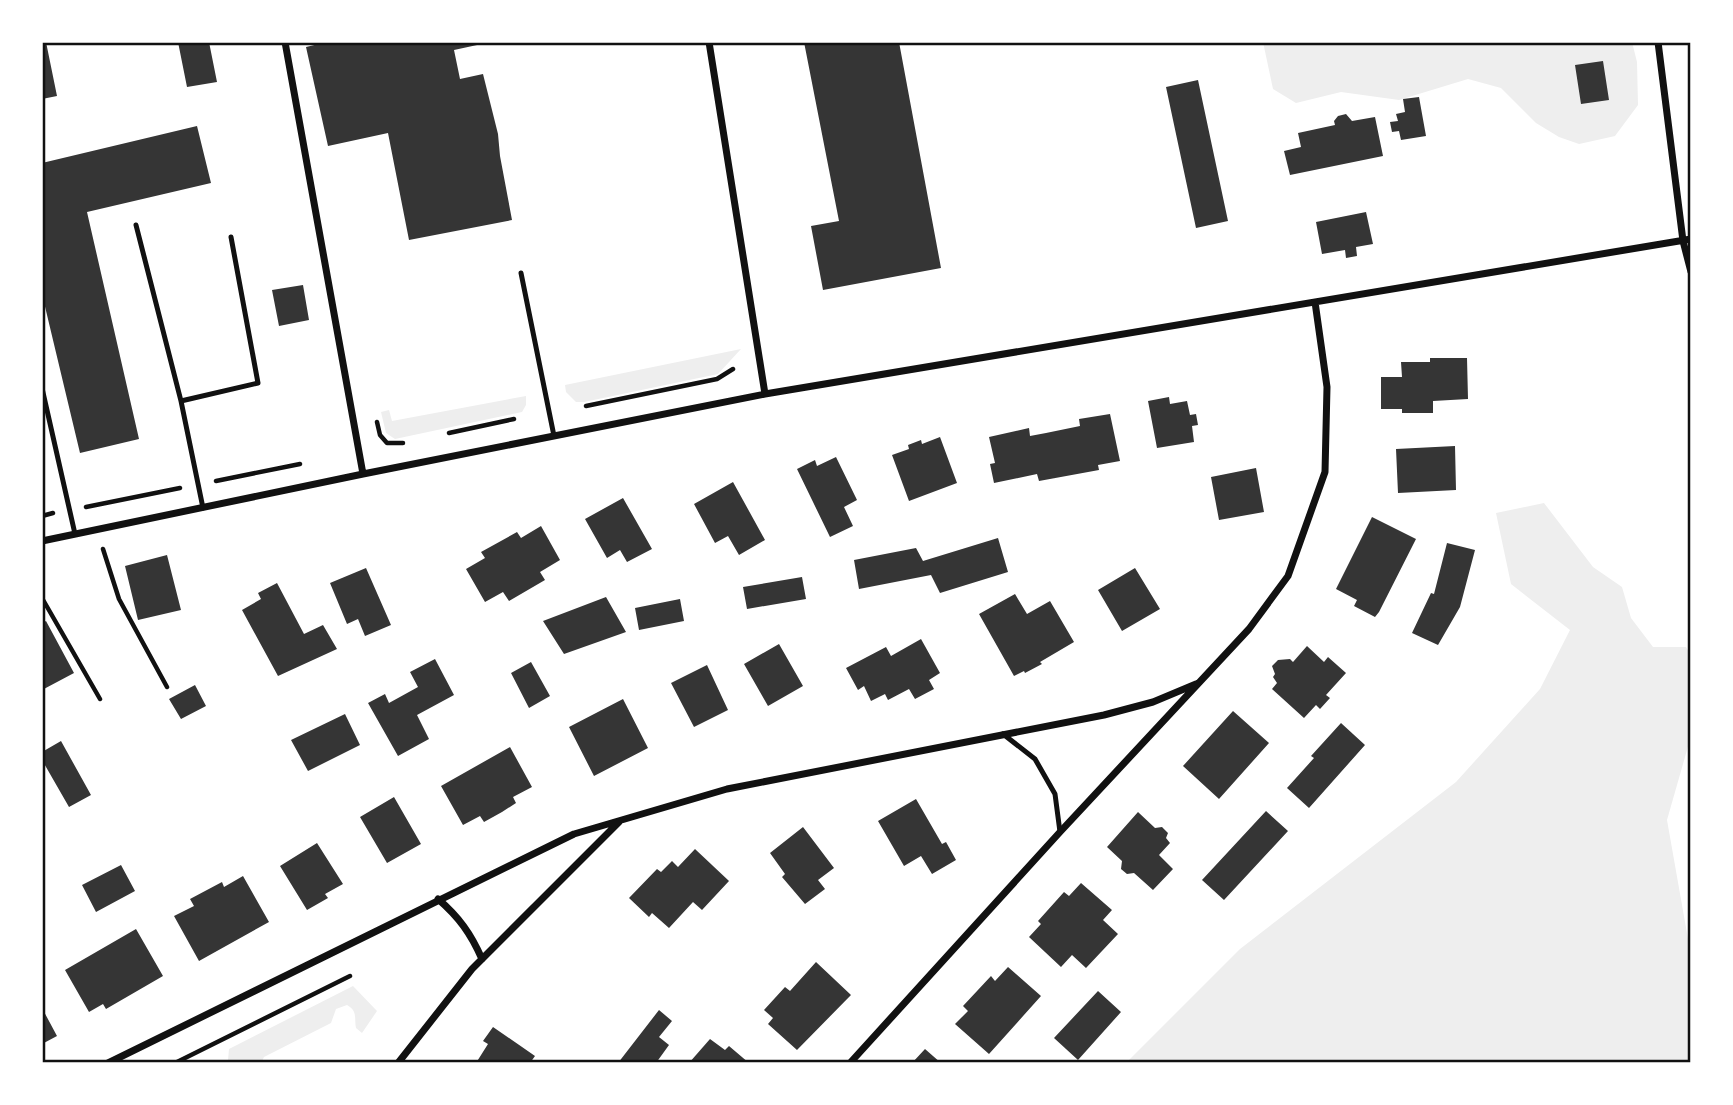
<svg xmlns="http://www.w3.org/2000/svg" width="1733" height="1105" viewBox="0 0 1733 1105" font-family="'Titillium Web',sans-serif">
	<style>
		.green { fill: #eee }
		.building { fill: #353535 }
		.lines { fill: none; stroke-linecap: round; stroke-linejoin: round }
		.path { stroke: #111; stroke-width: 4.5 }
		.service { stroke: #111; stroke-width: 5 }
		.minor { stroke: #111; stroke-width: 7 }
		.neatline { fill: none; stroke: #111; stroke-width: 2.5 }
	</style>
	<rect width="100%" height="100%" fill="#fff"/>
	<!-- green -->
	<path class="green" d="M1263,42H1632L1637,62L1638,105L1615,136L1579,144L1559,137L1536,123L1501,88L1468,79L1399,100L1341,92L1296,103L1273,89Z
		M741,349L718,374L584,402H576L566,392L565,385Z
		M526,396V405L522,412L395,439L386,433L381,412L389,410L392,421Z
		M1544,503L1593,567L1622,587L1631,618L1653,647H1686L1691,656V736L1667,820L1691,956V1063H1126L1240,949L1456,782L1540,689L1570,630L1511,584L1496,513Z
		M353,986L377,1011L362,1033L356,1028C354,1018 358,1011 347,1005L336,1009L331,1023L264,1057L261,1063H231L228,1060L229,1049Z"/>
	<!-- building -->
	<path class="building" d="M42,42H46L57,96L42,99Z
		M178,42H209L217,82L187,87Z
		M327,42H491L454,50L460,79L483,74L498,134L500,156L512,220L409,240L388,133L328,146L306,47Z
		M804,42H899L941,268L823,290L811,226L839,221Z
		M1603,61L1609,100L1581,104L1575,65Z
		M1198,80L1228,221L1196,228L1166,87Z
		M1419,97L1426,136L1401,140L1399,131L1392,132L1390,122L1398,121L1396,114L1405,112L1403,99Z
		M1346,114L1352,121L1375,117L1383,156L1290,175L1284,151L1301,147L1298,133L1335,125L1334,121L1338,116Z
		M197,126L211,183L87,212L139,439L80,453L42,294V163Z
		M1366,212L1373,244L1356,247L1357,256L1346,258L1345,250L1322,254L1316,222Z
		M303,285L309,320L279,326L272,290Z
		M1430,358H1467L1468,399L1433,401V413H1402V409H1381V377H1402L1401,362H1430Z
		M1169,397L1170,404L1187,401L1190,415L1196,414L1198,425L1192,426L1194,442L1157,448L1148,401Z
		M1110,414L1120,461L1098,465L1099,470L1039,481L1037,474L994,483L990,464L995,463L989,437L1029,428L1030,436L1046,433L1080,426L1079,419Z
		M940,437L957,483L909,501L892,455L909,449L908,445L921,440L922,444Z
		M1455,446L1456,490L1398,493L1396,449Z
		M836,457L857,500L844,507L853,526L830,537L797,469L815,460L817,466Z
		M1256,468L1264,512L1219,520L1211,477Z
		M733,482L765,540L739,555L728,536L715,543L694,504Z
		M623,498L652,549L627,562L620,550L607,558L585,519Z
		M1372,517L1416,539L1379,612L1375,617L1354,606L1357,600L1336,589Z
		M541,526L560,560L540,572L545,580L509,601L503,592L485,602L466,569L485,558L481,552L517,532L521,538Z
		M998,538L1008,572L940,593L931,575L859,589L854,560L916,548L923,561Z
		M1447,543L1475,550L1460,607L1438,645L1412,633L1431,593L1434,594Z
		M167,555L181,610L138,620L125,566Z
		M366,568L391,625L365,636L358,619L347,624L330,583Z
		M1135,568L1160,609L1122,631L1098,590Z
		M802,577L806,599L747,609L743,587Z
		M277,583L304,634L323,625L337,649L278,676L242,610L261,599L258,593Z
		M1015,594L1027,614L1050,601L1074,642L1040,662L1042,664L1025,673L1024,671L1014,676L979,614Z
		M606,597L626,632L564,654L543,621Z
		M680,599L684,621L639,630L635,608Z
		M46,621L74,673L42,690V623Z
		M921,639L940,673L929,680L934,689L915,699L909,689L888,700L885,694L871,701L864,686L858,690L846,668L886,647L891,656Z
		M779,644L803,686L768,706L744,664Z
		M1307,646L1324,662L1328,657L1346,673L1326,695L1330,698L1320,709L1316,705L1304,718L1272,689L1277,683L1273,677L1275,674L1272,666L1278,660L1290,659L1293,662Z
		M435,659L454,695L417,715L429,739L398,756L368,703L385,694L389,703L418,687L410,672Z
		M531,662L550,696L529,708L511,673Z
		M707,665L728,710L694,727L671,683Z
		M195,685L206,706L181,719L169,699Z
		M623,699L648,748L594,776L569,727Z
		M1233,711L1269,743L1219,799L1183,766Z
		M345,714L360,745L308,771L291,740Z
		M1341,723L1365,745L1309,808L1287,788L1314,758L1311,756Z
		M61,741L91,795L69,807L42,760V752Z
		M510,747L532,787L513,797L516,803L502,812L484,822L480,816L463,825L441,786Z
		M394,797L421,844L387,863L360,817Z
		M916,799L942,844L946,842L956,860L932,874L921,856L904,866L878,821Z
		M1266,811L1288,831L1224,900L1202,880Z
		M1138,812L1155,828L1162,827L1168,833L1166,838L1170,843L1159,855L1173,869L1153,890L1134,873L1127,874L1121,869L1122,861L1107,847Z
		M803,827L834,868L818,880L825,889L805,904L782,877L785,874L770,853Z
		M317,843L343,884L325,894L328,898L307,910L280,866Z
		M695,849L729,881L702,910L693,902L669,928L652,913L649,917L629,898L657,869L661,872L672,861L678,867Z
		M121,865L135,891L96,912L82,885Z
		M243,876L269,922L199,961L174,916L194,906L190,899L222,882L224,887Z
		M1081,883L1112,910L1103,920L1118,934L1086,968L1072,955L1061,967L1029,937L1041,924L1038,921L1064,892L1069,896Z
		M136,929L163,976L106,1009L103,1004L89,1012L65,970Z
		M816,962L851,995L797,1050L768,1024L773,1018L764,1010L785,987L790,991Z
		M1008,967L1041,996L989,1054L955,1024L968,1011L963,1006L991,976L995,981Z
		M1098,991L1121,1012L1078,1060L1054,1038Z
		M42,1008L57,1036L42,1044Z
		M659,1010L672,1021L659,1037L669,1045L656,1063H618Z
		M493,1027L535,1056L530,1063H476L488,1044L483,1041Z
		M710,1039L725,1050L729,1046L749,1063H689Z
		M925,1049L941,1063H912Z"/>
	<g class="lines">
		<!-- path -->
		<path class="path" d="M586,406L717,379L733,369
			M377,422L380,435L387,443H403
			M449,433L514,419
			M216,481L300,464
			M86,507L180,488
			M42,516L53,513
			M103,549L119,599L167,687
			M42,598L100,699
			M175,1063L350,976"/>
		<!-- service -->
		<path class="service" d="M136,225L181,401L203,508
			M521,273L554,436
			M42,388L75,534
			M181,401L258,383L231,237
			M1003,734L1035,759L1055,794L1060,832"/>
		<!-- minor -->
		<path class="minor" d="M285,42L363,474
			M709,42L765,394
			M1658,42L1683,241L1691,272
			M42,541L363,474L765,394L1691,239
			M438,899C459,917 471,934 482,959
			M108,1063L574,834L727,789L1104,715L1153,702L1196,684
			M398,1063L472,969L619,822
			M850,1063L1060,832L1249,629L1288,576L1325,472L1327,387L1315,302"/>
	</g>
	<!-- border -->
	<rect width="1733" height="1105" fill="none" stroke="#ffffff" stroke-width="88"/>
	<rect x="44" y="44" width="1645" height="1017" class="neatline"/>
</svg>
